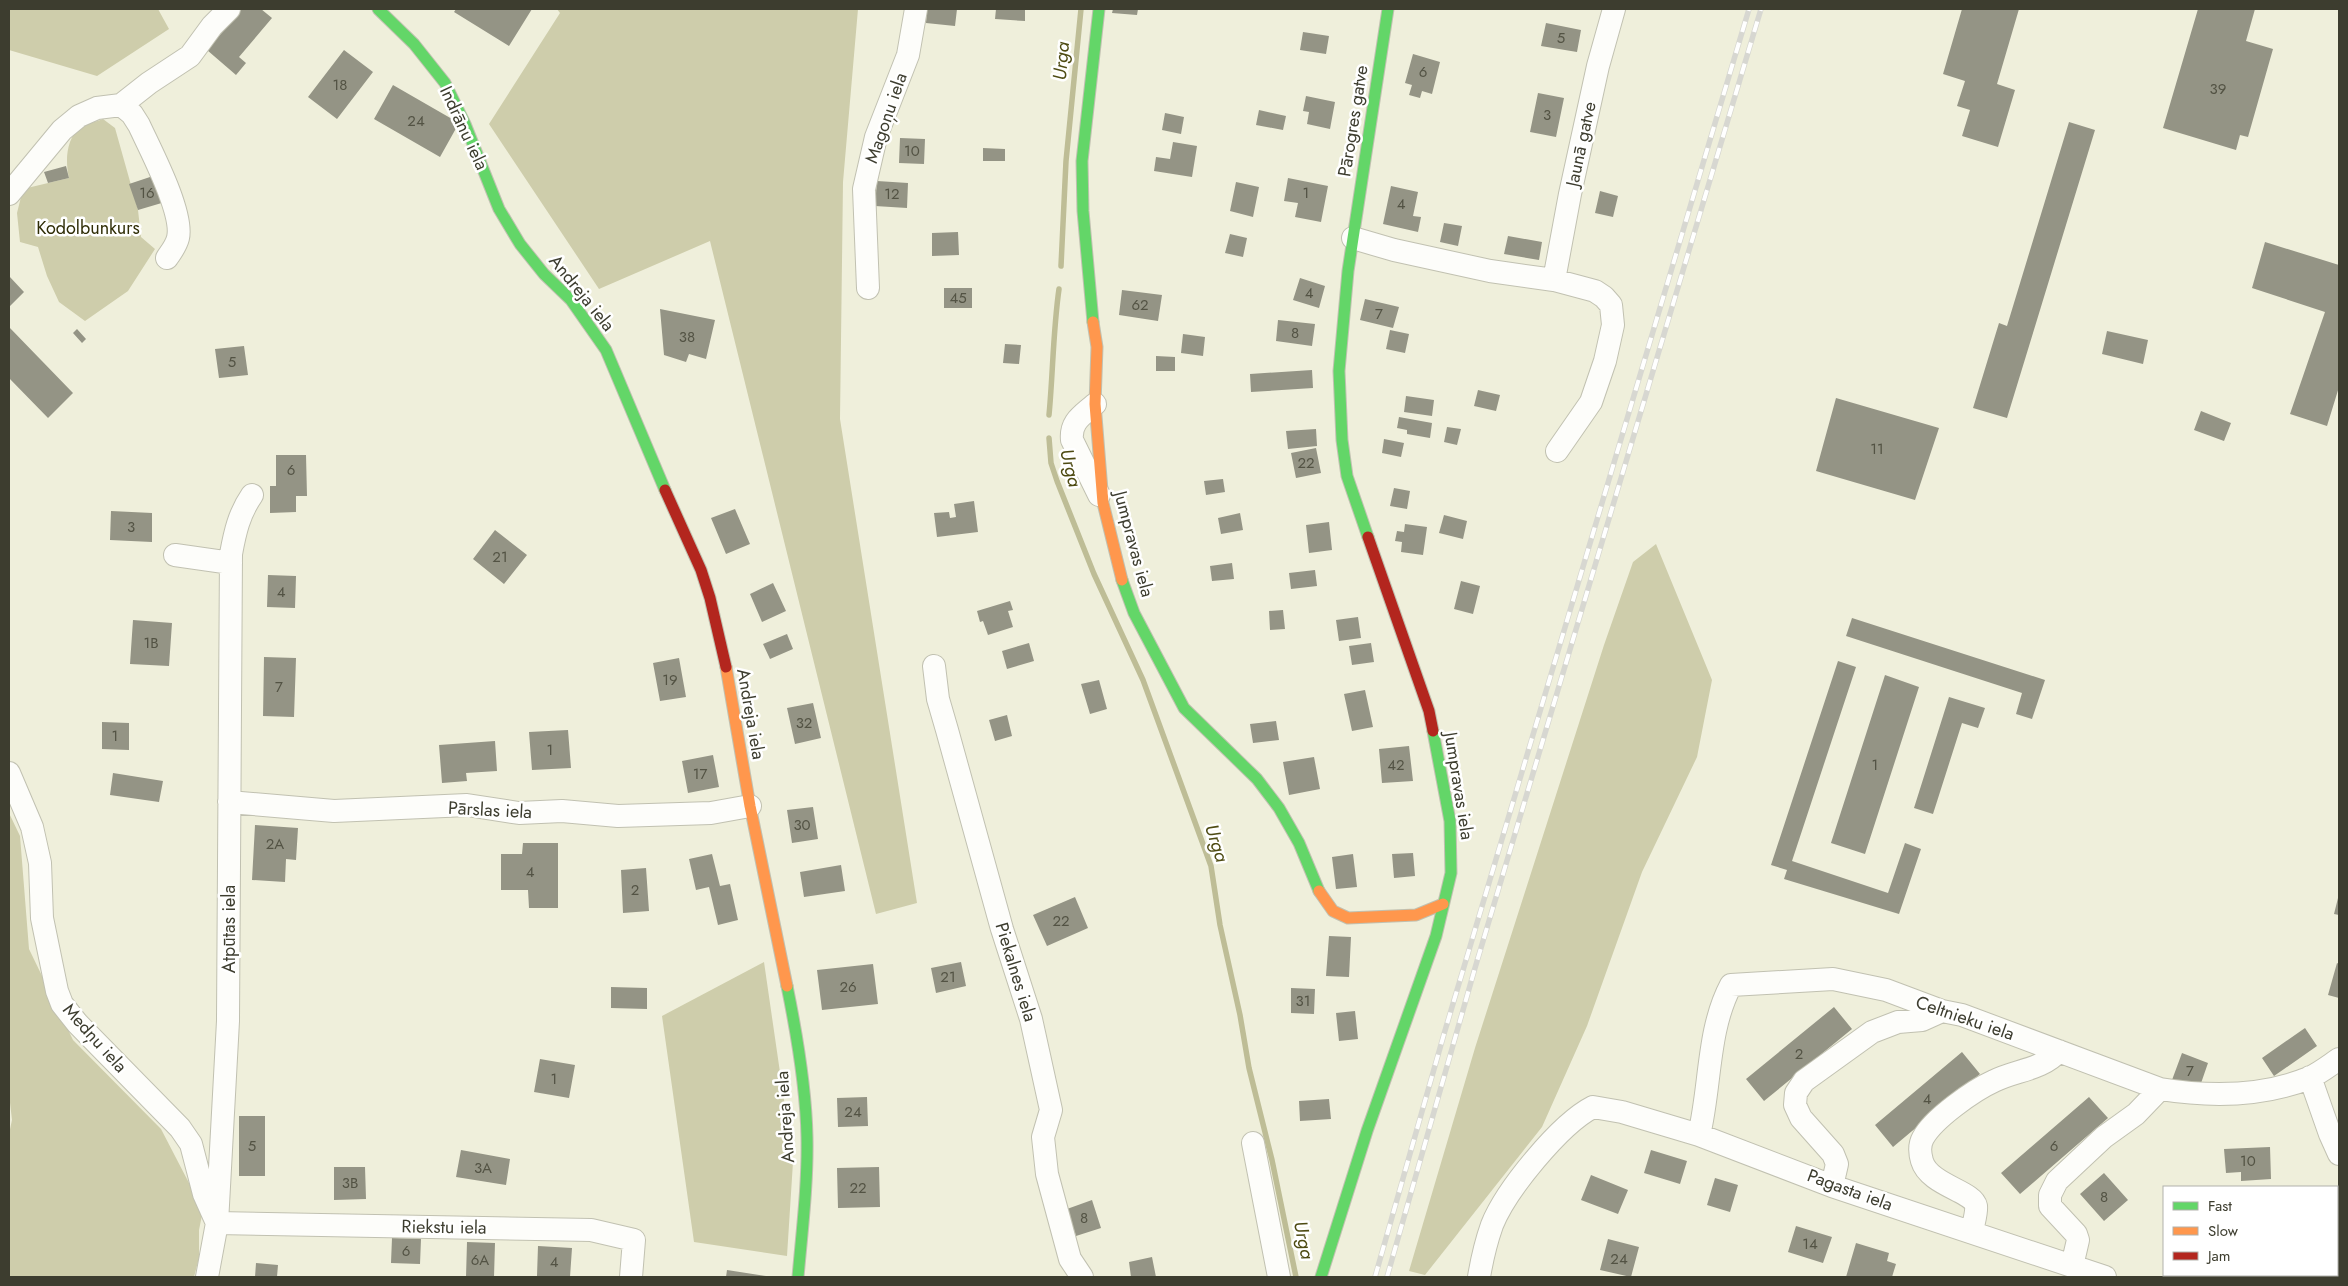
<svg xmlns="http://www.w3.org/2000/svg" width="2348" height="1286" viewBox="0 0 2348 1286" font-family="Jost,sans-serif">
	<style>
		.forest { fill: #cecdab }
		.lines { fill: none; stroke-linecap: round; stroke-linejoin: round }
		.stream { stroke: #bebd96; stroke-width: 5.5 }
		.building { fill: #949485 }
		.street-casing { stroke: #c1c1b1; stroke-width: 24 }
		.fast-casing { stroke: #c1c1b1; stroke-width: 13 }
		.slow-casing { stroke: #c1c1b1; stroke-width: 13 }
		.jam-casing { stroke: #c1c1b1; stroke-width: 13 }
		.street { stroke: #fdfdfa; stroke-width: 22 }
		.fast { stroke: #63d668; stroke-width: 11 }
		.slow { stroke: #ff974d; stroke-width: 11 }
		.jam { stroke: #b3261e; stroke-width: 11 }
		.rail-casing { stroke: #d7d7d1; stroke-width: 5.5 }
		.rail { stroke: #fff; stroke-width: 4; stroke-dasharray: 11; stroke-linecap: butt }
		.labels { text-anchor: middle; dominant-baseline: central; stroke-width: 5; stroke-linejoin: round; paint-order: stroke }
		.number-label { font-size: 15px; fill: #535344 }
		.street-label { font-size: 18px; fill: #3d3d2f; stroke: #fff }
		.park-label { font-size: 18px; fill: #2f2d06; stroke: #fff }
		.water-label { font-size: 19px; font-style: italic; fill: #4e4b13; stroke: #fff }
	</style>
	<rect width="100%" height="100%" fill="#efefdb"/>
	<!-- forest -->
	<path class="forest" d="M9,9H158L169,29L97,76L9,50Z
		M557,9H858L843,182L840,419L917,903L876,914L710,241L599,289L489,124L560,13Z
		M103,119L115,128L138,210L141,237L155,249L128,291L85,321L59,302L47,276L38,247L20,242L17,213L23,189L69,178C65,161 66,138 81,127C87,123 96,122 103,119Z
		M1656,544L1712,680L1697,757L1642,872L1587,1026L1542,1127L1425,1275L1409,1271L1475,1048L1604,645L1633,562Z
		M9,813L20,836L29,949L73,1040L161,1129L203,1210L199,1230V1258L194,1277H9V1134L12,1120L9,1094Z
		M764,962L793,1162L787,1256L694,1242L662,1016Z"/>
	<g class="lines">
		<!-- stream -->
		<path class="stream" d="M1061,266L1066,161L1081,9
			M1049,415C1053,373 1053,331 1059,289
			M1049,438L1051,463L1057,481L1094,574L1143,680L1211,866L1220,925L1240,1015L1249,1068L1272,1160L1296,1277"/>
	</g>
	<!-- building -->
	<path class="building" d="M242,9H261L272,18L239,57L246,63L236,75L207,50Z
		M456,9H532L509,46L454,12Z
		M927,9H957L955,26L926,23Z
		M996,9H1025V21L995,19Z
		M1113,9H1138L1137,15L1112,13Z
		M1962,9H2019L1997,84L2015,90L1998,147L1962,136L1970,110L1957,106L1965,81L1943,74Z
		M2198,9H2255L2246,41L2273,49L2248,137L2240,135L2236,150L2163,128Z
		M1546,23L1581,30L1577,52L1541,46Z
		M1303,32L1329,36L1326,54L1300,50Z
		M344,50L373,72L337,119L308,97Z
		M1413,54L1440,62L1432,94L1422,91L1420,98L1409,95L1412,85L1405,83Z
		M393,85L459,123L440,157L374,119Z
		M1538,93L1564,98L1556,137L1530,132Z
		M1306,96L1335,102L1330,129L1307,124L1309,112L1303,111Z
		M1259,110L1286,116L1283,130L1256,125Z
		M1165,113L1184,117L1181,134L1162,130Z
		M2069,122L2095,130L2007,418L1973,408L1999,323L2007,326Z
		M900,138L925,139L924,164L899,163Z
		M1173,142L1197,146L1192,177L1154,171L1156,157L1170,159Z
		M983,148L1005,149V161H983Z
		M66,166L69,178L48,183L44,172Z
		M156,175L165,202L138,210L129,184Z
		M1288,178L1328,186L1321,222L1295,217L1298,203L1284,201Z
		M877,181L908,183L907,208L875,206Z
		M1236,182L1259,187L1253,217L1230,211Z
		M1391,186L1418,192L1413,216L1421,217L1418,232L1383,224Z
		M1600,191L1618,196L1613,217L1595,213Z
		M1444,223L1462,226L1458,246L1440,242Z
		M958,232L959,255L932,256V233Z
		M1230,234L1247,238L1243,257L1225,253Z
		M1508,236L1542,242L1539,260L1504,254Z
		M2265,242L2339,265V387L2327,426L2290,414L2325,312L2252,288Z
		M9,276L24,292L9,307Z
		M1300,278L1325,286L1319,308L1293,300Z
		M944,288H972V308H944Z
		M1122,290L1162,295L1158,321L1119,315Z
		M1365,299L1399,307L1393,328L1360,320Z
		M660,309L715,320L706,359L689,354L686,362L664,355Z
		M1278,320L1315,324L1312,346L1276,341Z
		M9,327L73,393L48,418L9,378Z
		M77,329L86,339L82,343L73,333Z
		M1390,330L1409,334L1405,353L1386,349Z
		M2107,331L2148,340L2143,364L2102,354Z
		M1183,334L1205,337L1203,356L1181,353Z
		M1005,344L1021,345L1019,364L1003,363Z
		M244,346L248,375L219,378L215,349Z
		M1156,356L1175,357V371H1156Z
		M1312,370L1313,388L1251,392L1250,374Z
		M1478,390L1500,395L1496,411L1474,406Z
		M1406,396L1434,400L1432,416L1404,412Z
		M1836,398L1939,428L1915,500L1816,471Z
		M2201,411L2231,423L2224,441L2194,430Z
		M1399,417L1432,423L1430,438L1407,434V430L1397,428Z
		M1447,427L1461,429L1457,445L1444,442Z
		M1316,429L1317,446L1288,449L1286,431Z
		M1384,439L1404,443L1401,457L1382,453Z
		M1316,448L1321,473L1296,478L1291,453Z
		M276,455H306L307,496H296V512L270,513V486H276Z
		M1223,479L1225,492L1206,495L1204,481Z
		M1394,488L1410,491L1407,509L1390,506Z
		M974,501L978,532L937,537L934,513L949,512L950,518L956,517L954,504Z
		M735,509L750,544L726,554L711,518Z
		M111,511L152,513V542L110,540Z
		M1240,513L1243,530L1221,534L1218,518Z
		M1444,515L1467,521L1463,539L1439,533Z
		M1329,522L1332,550L1309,553L1306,525Z
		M1405,524L1427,527L1423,555L1401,552L1402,542L1395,541L1397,531L1404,532Z
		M495,530L527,555L504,584L473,559Z
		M1232,563L1234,579L1212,581L1210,566Z
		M1315,570L1317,586L1291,589L1289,573Z
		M268,575L296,576L295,608L267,607Z
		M1461,581L1480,586L1473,614L1454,609Z
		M773,583L786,611L762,622L750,594Z
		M1010,601L1013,610L1008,611L1013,627L988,635L983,621L980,622L977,611Z
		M1283,610L1285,629L1270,630L1269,611Z
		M1358,617L1361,638L1339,641L1336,620Z
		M1852,618L2045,680L2032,719L2016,714L2022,693L1846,636Z
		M133,620L172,623L169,666L130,664Z
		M787,634L793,649L770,659L763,644Z
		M1029,643L1034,661L1007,669L1002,651Z
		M1371,643L1374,662L1352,665L1349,646Z
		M264,657L296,658L294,717L263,716Z
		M679,658L686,697L660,701L653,663Z
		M1838,661L1856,667L1792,861L1888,893L1905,843L1921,849L1899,914L1784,879L1787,870L1771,865Z
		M1885,675L1919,687L1865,854L1831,843Z
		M1099,680L1107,709L1090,714L1081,684Z
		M1365,690L1373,727L1352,731L1344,694Z
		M1949,697L1985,708L1978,728L1962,723L1933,814L1914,808Z
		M813,703L821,738L795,744L787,708Z
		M1007,715L1012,736L995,741L989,720Z
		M1276,721L1279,740L1253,743L1250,724Z
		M102,722L129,723V750L102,749Z
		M568,730L571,768L532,770L529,732Z
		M495,741L497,771L466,773L467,781L442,783L439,745Z
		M1409,746L1413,781L1382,783L1379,749Z
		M713,755L719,787L688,793L682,761Z
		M1314,757L1320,789L1289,795L1283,762Z
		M113,773L163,781L159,802L110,795Z
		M813,807L818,839L792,843L787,810Z
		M255,825L298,828L296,860L286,859L285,882L252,880Z
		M523,843H558V908H529L528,890H501V854H522Z
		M1413,853L1415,876L1394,878L1392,854Z
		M712,854L720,886L730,884L738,920L718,925L709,887L696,890L689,859Z
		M1353,854L1357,887L1336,889L1332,857Z
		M841,865L845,891L804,897L800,872Z
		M646,868L649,911L623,913L621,870Z
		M2339,894V915L2334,914Z
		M1075,897L1088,928L1047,946L1033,915Z
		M1329,936L1351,937L1349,977L1326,976Z
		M961,962L966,986L936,993L931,968Z
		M2337,963L2339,964V998L2328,995Z
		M873,964L878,1004L822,1010L817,970Z
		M611,987L647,988V1009L611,1008Z
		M1291,988L1315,989L1314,1014L1291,1013Z
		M1834,1007L1852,1029L1764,1101L1746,1079Z
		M1355,1011L1358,1039L1339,1041L1336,1013Z
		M2305,1028L2317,1046L2274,1076L2262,1058Z
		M1962,1052L1980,1074L1893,1147L1875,1125Z
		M2182,1053L2208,1063L2199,1089L2172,1080Z
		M540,1059L575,1065L569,1098L534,1092Z
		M867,1097L868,1126L838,1127L837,1098Z
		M2089,1097L2108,1118L2020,1194L2001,1173Z
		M1329,1099L1331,1119L1300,1121L1299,1101Z
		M239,1116H265V1176H239Z
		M2270,1147L2271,1179L2241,1181V1172L2226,1173L2224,1149Z
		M461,1150L510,1159L506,1185L456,1177Z
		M1651,1150L1687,1161L1680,1184L1644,1173Z
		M334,1167H365L366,1199L334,1200Z
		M879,1167L880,1207L838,1208L837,1168Z
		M2104,1173L2128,1200L2104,1221L2080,1194Z
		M1591,1175L1628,1190L1618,1214L1581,1200Z
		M1715,1178L1738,1185L1730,1212L1707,1205Z
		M1092,1200L1101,1228L1076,1236L1067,1209Z
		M1796,1226L1832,1237L1823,1263L1788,1252Z
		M392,1238L421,1239L420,1264L391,1263Z
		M1608,1239L1639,1247L1631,1277L1600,1270Z
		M467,1242L495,1243L494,1277H466Z
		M1856,1243L1889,1253L1887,1261L1896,1264L1892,1277H1846Z
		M538,1246L572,1248L570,1277L537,1276Z
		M1152,1257L1156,1277H1131L1129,1262Z
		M256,1263L278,1265L277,1277H255Z
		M727,1270L766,1276V1277H726Z
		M2317,1275H2332L2338,1277H2316Z"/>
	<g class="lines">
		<defs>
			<path id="street" d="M121,105L132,114L139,125C150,149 184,213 178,238C176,246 171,252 167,258
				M9,194L62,130L79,116L97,108L121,105L149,83L190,56L212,26L229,9
				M1353,238L1394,250L1490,271L1554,280L1595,291L1604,297L1611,305L1613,325L1605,361L1591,402L1557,451
				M1554,280L1570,194L1598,66L1614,9
				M868,288L864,189L876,137L908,55L916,9
				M1095,404C1083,415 1070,421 1072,440L1099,495
				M175,555L231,563
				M934,666L938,699L947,730L1002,929L1031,1019L1051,1110L1043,1137L1047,1174L1070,1259L1082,1277
				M9,773L32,827L40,863L42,918L57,991L62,1004L77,1023L180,1128L191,1144L204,1194L217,1223L591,1230L634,1240L631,1277
				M229,802L334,811L467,805L519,813L562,811L618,816L711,813L750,806
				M2310,1077L2330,1134L2339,1154
				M1699,1135C1711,1085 1707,1030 1731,985L1833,979L1886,990L1942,1011L1962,1015L2160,1089C2210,1097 2262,1097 2309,1078C2320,1073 2330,1065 2339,1059
				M1253,1143L1279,1277
				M1832,1186L1837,1164L1833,1154L1801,1118L1795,1105L1796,1093L1804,1081L1872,1032L1898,1022L1922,1020L1942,1011
				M1972,1232C1973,1224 1977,1213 1976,1206C1973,1191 1929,1185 1922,1161C1920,1154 1919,1145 1923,1138C1933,1119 1974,1090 1994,1081C2016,1070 2042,1070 2059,1051
				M2072,1266L2078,1240L2076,1234L2050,1206V1195L2057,1181L2104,1137L2136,1114L2160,1089
				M207,1277L217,1223L228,1021L231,554C235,532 239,514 252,495
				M1479,1277C1482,1259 1486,1242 1492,1225C1506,1190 1560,1124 1593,1107L1622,1112L1699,1135L1832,1186L2105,1277"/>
			<path id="fast" d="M378,9L414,44L445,83L465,124L499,209L520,244L544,274L571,300L606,350L665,490
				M1093,322L1083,211L1082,161L1099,9
				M1368,537L1347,476L1342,440L1339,371L1348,271L1388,9
				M1122,580L1134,613L1184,708L1257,779L1279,808L1299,843L1319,891
				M787,986C797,1035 806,1087 807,1137C808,1183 802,1231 798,1277
				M1321,1277L1367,1131L1436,936L1451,873L1450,821L1433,731"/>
			<path id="slow" d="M1093,322L1097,347L1095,404L1103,503L1122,580
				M726,667L750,806L787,986
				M1319,891L1333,911L1348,918L1416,915L1443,904"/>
			<path id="jam" d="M665,490L701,570L710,598L726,667
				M1368,537L1429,711L1433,731"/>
		</defs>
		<!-- street casing -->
		<use href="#street" class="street-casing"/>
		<!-- fast casing -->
		<use href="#fast" class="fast-casing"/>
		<!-- slow casing -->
		<use href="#slow" class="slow-casing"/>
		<!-- jam casing -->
		<use href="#jam" class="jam-casing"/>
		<!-- street -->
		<use href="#street" class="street"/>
		<!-- fast -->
		<use href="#fast" class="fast"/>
		<!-- slow -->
		<use href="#slow" class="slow"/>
		<!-- jam -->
		<use href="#jam" class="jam"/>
		<defs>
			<path id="rail" d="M1375,1277L1444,1034L1749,9
				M1387,1277L1475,968L1761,9"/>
		</defs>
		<!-- rail casing -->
		<use href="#rail" class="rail-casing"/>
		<!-- rail -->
		<use href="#rail" class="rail"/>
	</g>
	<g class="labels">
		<!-- number labels -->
		<g class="number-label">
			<text x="1561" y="38">5</text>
			<text x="1423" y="72">6</text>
			<text x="340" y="85">18</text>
			<text x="2218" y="89">39</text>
			<text x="1547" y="115">3</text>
			<text x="416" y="121">24</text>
			<text x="912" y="151">10</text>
			<text x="147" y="193">16</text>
			<text x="1306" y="193">1</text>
			<text x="892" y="194">12</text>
			<text x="1401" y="204">4</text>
			<text x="1309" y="293">4</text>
			<text x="958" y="298">45</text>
			<text x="1140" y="305">62</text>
			<text x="1379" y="314">7</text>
			<text x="1295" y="333">8</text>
			<text x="687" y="337">38</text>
			<text x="232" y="362">5</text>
			<text x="1877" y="449">11</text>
			<text x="1306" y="463">22</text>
			<text x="291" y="470">6</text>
			<text x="131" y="527">3</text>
			<text x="500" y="557">21</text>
			<text x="281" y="592">4</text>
			<text x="151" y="643">1B</text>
			<text x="670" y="680">19</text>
			<text x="279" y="687">7</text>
			<text x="804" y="723">32</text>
			<text x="115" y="736">1</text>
			<text x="550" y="750">1</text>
			<text x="1396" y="765">42</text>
			<text x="1875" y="765">1</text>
			<text x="700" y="774">17</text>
			<text x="802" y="825">30</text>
			<text x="275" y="844">2A</text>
			<text x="530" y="872">4</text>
			<text x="635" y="890">2</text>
			<text x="1061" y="921">22</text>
			<text x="948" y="977">21</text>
			<text x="848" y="987">26</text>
			<text x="1303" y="1001">31</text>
			<text x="1799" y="1054">2</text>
			<text x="2190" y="1071">7</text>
			<text x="554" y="1079">1</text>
			<text x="1927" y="1099">4</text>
			<text x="853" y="1112">24</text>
			<text x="252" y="1146">5</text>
			<text x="2054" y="1146">6</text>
			<text x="2248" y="1161">10</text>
			<text x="483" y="1168">3A</text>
			<text x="350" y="1183">3B</text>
			<text x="858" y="1188">22</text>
			<text x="2104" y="1197">8</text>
			<text x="1084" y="1218">8</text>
			<text x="1810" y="1244">14</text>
			<text x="406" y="1251">6</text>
			<text x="1619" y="1259">24</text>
			<text x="480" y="1260">6A</text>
			<text x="554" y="1262">4</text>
		</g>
		<!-- street labels -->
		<g class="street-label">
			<text transform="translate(886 118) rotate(-71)">Magoņu iela</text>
			<text transform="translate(1353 121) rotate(-81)">Pārogres gatve</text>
			<text transform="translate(464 128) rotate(65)">Indrānu iela</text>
			<text transform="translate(1581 144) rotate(-78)">Jaunā gatve</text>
			<text transform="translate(582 293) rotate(51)">Andreja iela</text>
			<text transform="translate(1134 544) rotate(75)">Jumpravas iela</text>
			<text transform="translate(751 714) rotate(80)">Andreja iela</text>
			<text transform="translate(1459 786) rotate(81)">Jumpravas iela</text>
			<text transform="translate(490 810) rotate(3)">Pārslas iela</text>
			<text transform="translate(229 929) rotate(-90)">Atpūtas iela</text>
			<text transform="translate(1016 972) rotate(73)">Piekalnes iela</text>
			<text transform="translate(1965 1018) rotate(19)">Celtnieku iela</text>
			<text transform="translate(95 1038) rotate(48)">Medņu iela</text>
			<text transform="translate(785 1117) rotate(-94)">Andreja iela</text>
			<text transform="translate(1850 1190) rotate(20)">Pagasta iela</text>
			<text transform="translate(444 1227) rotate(1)">Riekstu iela</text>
		</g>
		<!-- park labels -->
		<g class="park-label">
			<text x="88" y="228">Kodolbunkurs</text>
		</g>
		<!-- water labels -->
		<g class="water-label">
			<text transform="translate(1061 61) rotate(-85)">Urga</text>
			<text transform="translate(1071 468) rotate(76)">Urga</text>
			<text transform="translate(1217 843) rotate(72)">Urga</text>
			<text transform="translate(1304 1240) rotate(78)">Urga</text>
		</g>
	</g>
	<!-- border -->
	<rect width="2348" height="1286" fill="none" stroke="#3d3d2f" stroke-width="20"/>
	<!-- legend -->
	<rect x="2163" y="1186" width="175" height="90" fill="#ffffff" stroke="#b1b1ac"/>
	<rect x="2173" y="1202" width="25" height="8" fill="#63d668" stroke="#b1b1ac"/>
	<text x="2208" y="1211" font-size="15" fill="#3d3d2f">Fast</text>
	<rect x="2173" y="1227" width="25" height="8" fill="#ff974d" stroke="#b1b1ac"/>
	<text x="2208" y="1236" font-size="15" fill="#3d3d2f">Slow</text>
	<rect x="2173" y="1252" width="25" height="8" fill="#b3261e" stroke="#b1b1ac"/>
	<text x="2208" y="1261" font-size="15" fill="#3d3d2f">Jam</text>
</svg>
